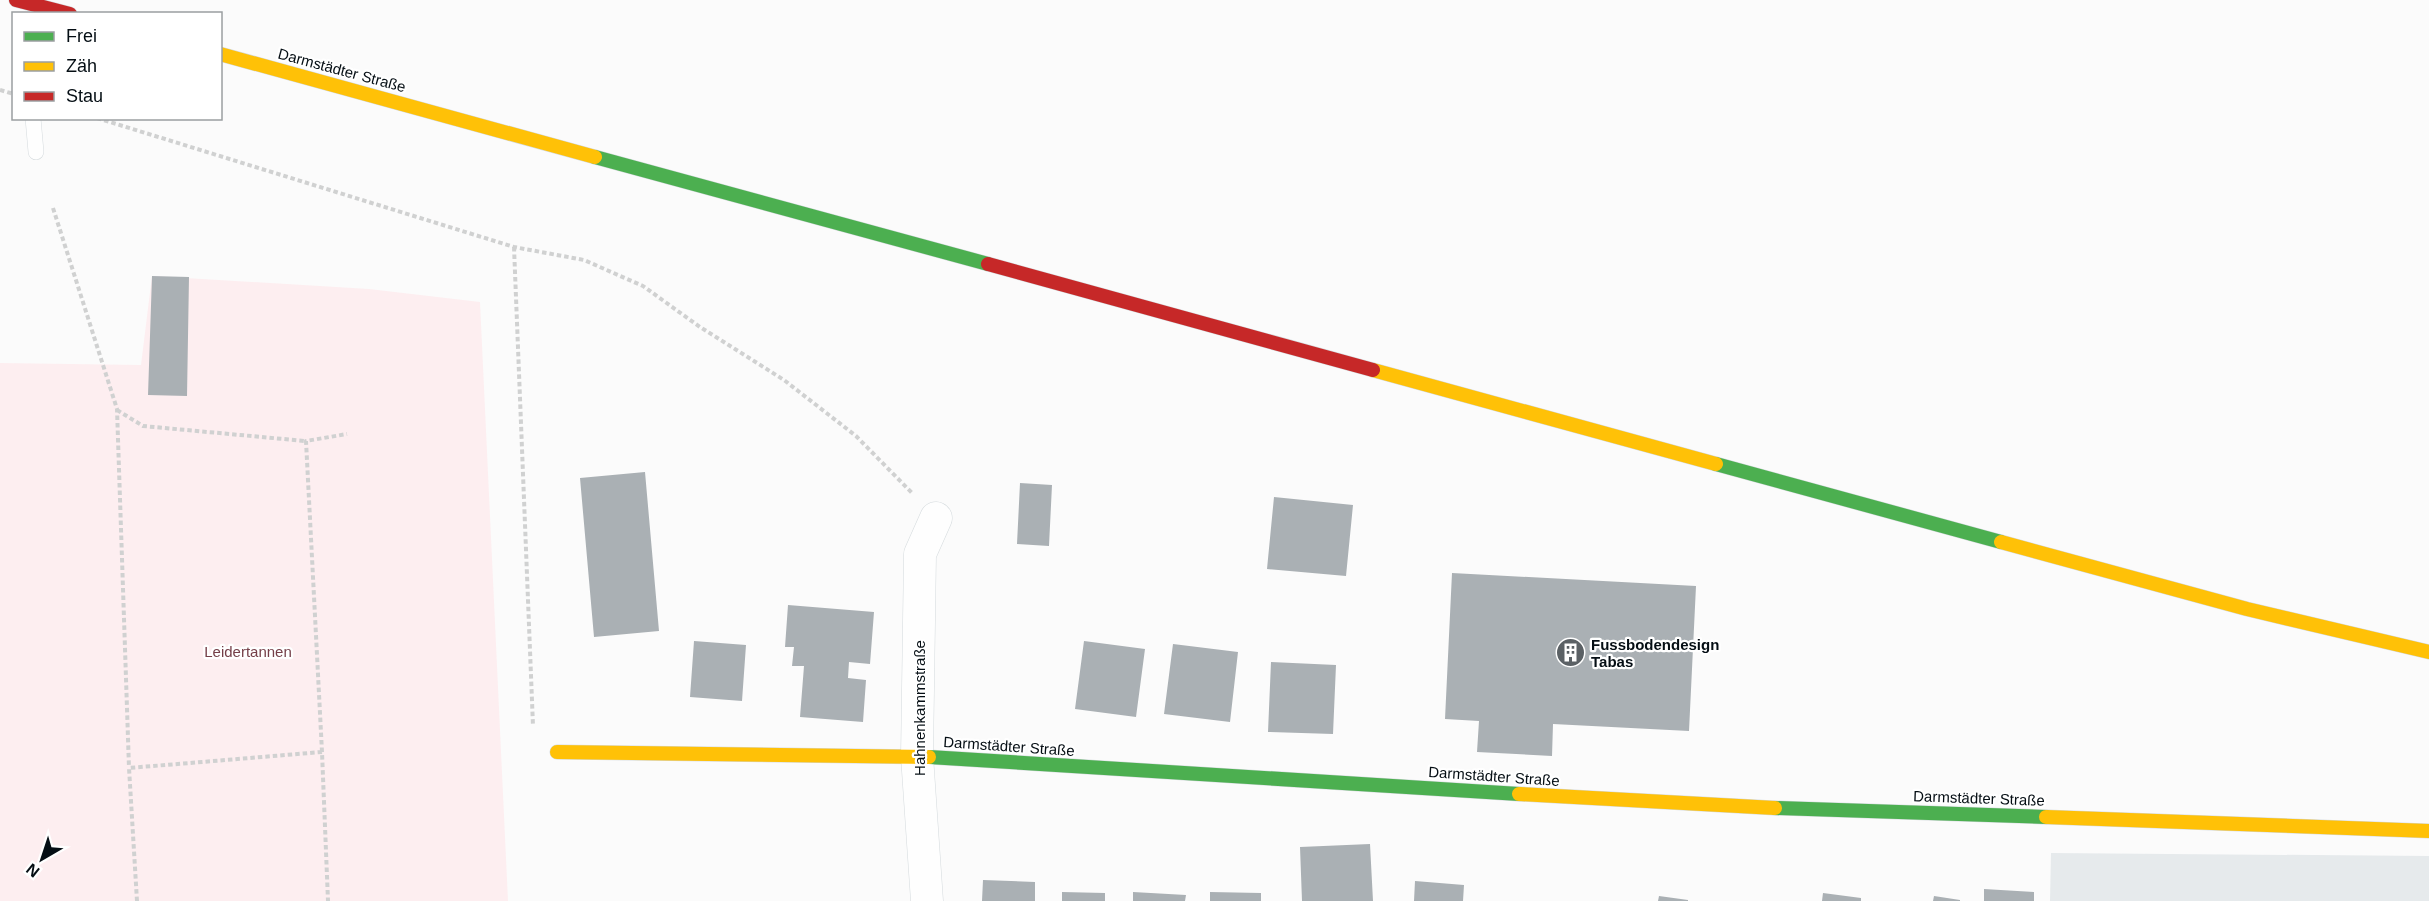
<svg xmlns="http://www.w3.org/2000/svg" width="2429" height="901" viewBox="0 0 2429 901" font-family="Arial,sans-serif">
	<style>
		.built { fill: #e6eaec }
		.green { fill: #fdeef0 }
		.building { fill: #aab0b4 }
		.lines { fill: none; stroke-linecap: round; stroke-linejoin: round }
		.lane-casing { stroke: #d4dadd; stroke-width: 16 }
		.street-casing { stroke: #d4dadd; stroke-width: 33 }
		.fast-casing { stroke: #d4dadd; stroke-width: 15 }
		.slow-casing { stroke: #d4dadd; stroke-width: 15 }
		.jam-casing { stroke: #d4dadd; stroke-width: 15 }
		.path { stroke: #d0d1d1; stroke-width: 4; stroke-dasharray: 4.5 3; stroke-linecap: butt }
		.lane { stroke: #fefefe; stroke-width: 15 }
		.street { stroke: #fefefe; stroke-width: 32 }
		.fast { stroke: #4caf50; stroke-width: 14 }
		.slow { stroke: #ffc107; stroke-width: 14 }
		.jam { stroke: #c62828; stroke-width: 14 }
		.labels { text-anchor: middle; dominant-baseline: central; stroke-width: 4.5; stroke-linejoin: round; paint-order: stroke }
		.street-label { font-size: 15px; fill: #050e14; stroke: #fff }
		.poi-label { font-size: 15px; font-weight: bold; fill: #050e14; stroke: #fff; text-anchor: start }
		.park-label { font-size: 15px; fill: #753f48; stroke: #fff }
	</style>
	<rect width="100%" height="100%" fill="#fbfbfb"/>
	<!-- built -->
	<path class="built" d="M2051,853L2429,856V901H2050Z"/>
	<!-- green -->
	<path class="green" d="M152,276L369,289L480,302L508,901H0V363L141,365Z"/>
	<!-- building -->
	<path class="building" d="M152,276L189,277L187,396L148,395Z
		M645,472L659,631L594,637L580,478Z
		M1020,483L1052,485L1049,546L1017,544Z
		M1274,497L1353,505L1346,576L1267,569Z
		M1452,573L1696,586L1689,731L1553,724L1552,756L1477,752L1479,721L1445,719Z
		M788,605L874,612L870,664L849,662L848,678L866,680L863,722L800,717L804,666H792L794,647H785Z
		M694,641L746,645L742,701L690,697Z
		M1084,641L1145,649L1136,717L1075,709Z
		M1173,644L1238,652L1230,722L1164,714Z
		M1271,662L1336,665L1333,734L1268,732Z
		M1370,844L1373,901H1302L1300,847Z
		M983,880L1035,882V901H982Z
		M1415,881L1464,885L1463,901H1414Z
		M1984,889L2034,892V901H1984Z
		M1062,892L1105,893V901H1062Z
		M1133,892L1186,895L1185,901H1133Z
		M1210,892L1261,893V901H1210Z
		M1823,893L1861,898V901H1822Z
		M1659,896L1688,900V901H1658Z
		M1934,896L1960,900V901H1933Z"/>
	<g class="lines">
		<defs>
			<path id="lane" d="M33,118L36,152"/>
			<path id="street" d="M927,901L917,756L920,554L936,518"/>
			<path id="fast" d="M595,157L988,264
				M1716,464L2001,542
				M929,757L1519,794
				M1775,808L2046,817"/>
			<path id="slow" d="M220,54L595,157
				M1373,370L1716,464
				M2001,542L2247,609L2429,652
				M557,752L929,757
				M1519,794L1775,808
				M2046,817L2429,831"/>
			<path id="jam" d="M16,0L70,14
				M988,264L1373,370"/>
		</defs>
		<!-- lane casing -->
		<use href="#lane" class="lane-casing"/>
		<!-- street casing -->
		<use href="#street" class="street-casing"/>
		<!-- fast casing -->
		<use href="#fast" class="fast-casing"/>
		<!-- slow casing -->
		<use href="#slow" class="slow-casing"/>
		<!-- jam casing -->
		<use href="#jam" class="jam-casing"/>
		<!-- path -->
		<path class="path" d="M0,90L14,94
			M97,118L514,247L584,260L643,286L700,327L784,380L856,436L913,494
			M53,208L117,409L129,768
			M514,247L533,726
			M117,410L143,426L305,441
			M322,752L306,441L347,434
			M137,901L129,768L322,752L328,901"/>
		<!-- lane -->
		<use href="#lane" class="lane"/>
		<!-- street -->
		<use href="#street" class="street"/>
		<!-- fast -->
		<use href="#fast" class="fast"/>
		<!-- slow -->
		<use href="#slow" class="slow"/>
		<!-- jam -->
		<use href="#jam" class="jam"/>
	</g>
	<!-- icons -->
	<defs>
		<symbol id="building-disc" viewBox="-11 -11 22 22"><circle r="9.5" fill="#5b6165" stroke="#fff"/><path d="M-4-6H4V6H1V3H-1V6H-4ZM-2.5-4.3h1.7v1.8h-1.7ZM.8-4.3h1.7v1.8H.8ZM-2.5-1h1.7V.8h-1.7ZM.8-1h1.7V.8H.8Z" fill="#fff"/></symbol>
	</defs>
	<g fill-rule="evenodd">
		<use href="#building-disc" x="1554" y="636" width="33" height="33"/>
	</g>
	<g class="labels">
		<!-- street labels -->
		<g class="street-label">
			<text transform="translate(342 70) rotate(15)">Darmstädter Straße</text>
			<text transform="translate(919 708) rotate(-90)">Hahnenkammstraße</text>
			<text transform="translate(1009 746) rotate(4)">Darmstädter Straße</text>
			<text transform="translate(1494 776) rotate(4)">Darmstädter Straße</text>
			<text transform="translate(1979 798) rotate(2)">Darmstädter Straße</text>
		</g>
		<!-- poi labels -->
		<g class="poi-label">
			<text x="1591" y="644">Fussbodendesign<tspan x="1591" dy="17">Tabas</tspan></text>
		</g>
		<!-- park labels -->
		<g class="park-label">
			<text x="248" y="651">Leidertannen</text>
		</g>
	</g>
	<!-- legend -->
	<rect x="12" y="12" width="210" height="108" fill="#ffffff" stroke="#9b9fa1" stroke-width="1.5"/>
	<rect x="24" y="32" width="30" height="9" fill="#4caf50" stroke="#9b9fa1" stroke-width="1.5"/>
	<text x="66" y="42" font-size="18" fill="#050e14">Frei</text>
	<rect x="24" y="62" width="30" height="9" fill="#ffc107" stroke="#9b9fa1" stroke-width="1.5"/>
	<text x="66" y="72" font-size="18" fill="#050e14">Zäh</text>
	<rect x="24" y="92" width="30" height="9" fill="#c62828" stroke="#9b9fa1" stroke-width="1.5"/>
	<text x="66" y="102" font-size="18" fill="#050e14">Stau</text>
	<!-- north arrow -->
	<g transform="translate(42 859) rotate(219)" stroke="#ffffff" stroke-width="4.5" paint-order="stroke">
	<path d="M0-4.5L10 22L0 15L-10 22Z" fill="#050e14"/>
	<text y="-9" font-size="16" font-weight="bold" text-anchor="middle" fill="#050e14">N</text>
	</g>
</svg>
